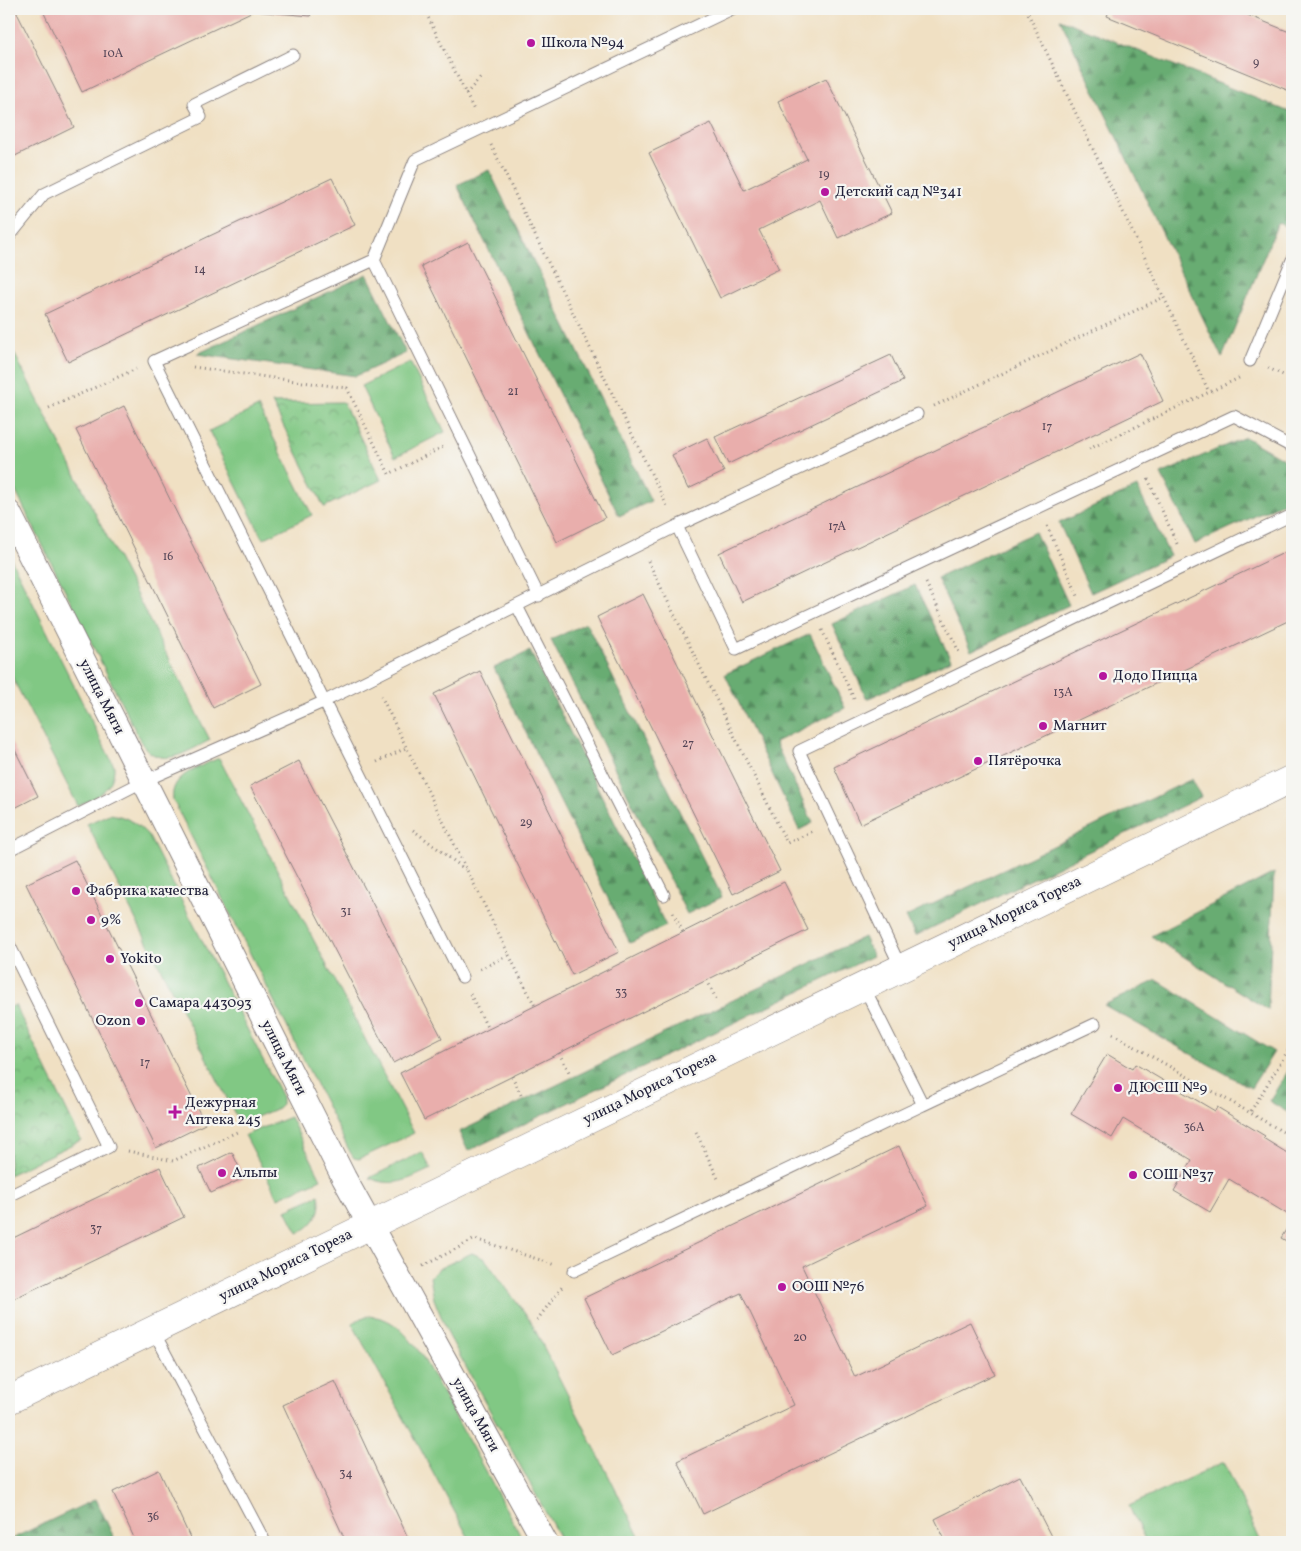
<svg xmlns="http://www.w3.org/2000/svg" width="1301" height="1551" viewBox="0 0 1301 1551" font-family="Vollkorn,serif">
	<style>
		.green { fill: #81c884; stroke: #527560 }
		.forest { fill: url(#forest-firs); stroke: #456756 }
		.park { fill: url(#park-crowns); stroke: #527560 }
		.building { fill: #e9aeac }
		.lines { fill: none; stroke-linecap: round; stroke-linejoin: round }
		.lane-casing { stroke: #89817f; stroke-width: 13 }
		.street-casing { stroke: #89817f; stroke-width: 26 }
		.secondary-casing { stroke: #89817f; stroke-width: 29 }
		.path { stroke: #89817f; stroke-width: 3; stroke-dasharray: 1 4; stroke-linecap: butt }
		.lane { stroke: #fff; stroke-width: 11 }
		.street { stroke: #fff; stroke-width: 24 }
		.secondary { stroke: #fff; stroke-width: 28 }
		.poi-dot { fill: #b5179e; stroke: #f6f6f2; stroke-width: 2 }
		.labels { text-anchor: middle; dominant-baseline: central; stroke-width: 4.5; stroke-linejoin: round; paint-order: stroke }
		.number-label { font-size: 12px; fill: #544557 }
		.poi-label { font-size: 15px; fill: #22223b; stroke: #f6f6f2; text-anchor: start }
		.street-label { font-size: 15px; fill: #22223b; stroke: #f6f6f2 }
	</style>
	<defs>
		<pattern id="forest-firs" width="22" height="20" patternUnits="userSpaceOnUse" patternTransform="scale(1.25)"><rect width="22" height="20" fill="#68ac72"/><path d="M5 1l3.5 6h-7zM16 11l3.5 6h-7z" fill="#558c5f"/></pattern>
		<pattern id="park-crowns" width="20" height="18" patternUnits="userSpaceOnUse" patternTransform="scale(1.25)"><rect width="20" height="18" fill="#81c884"/><path d="M2 6a3 3 0 1 1 6 0M12 15a3 3 0 1 1 6 0" fill="none" stroke="#69a26d"/></pattern>
	</defs>
	<rect width="100%" height="100%" fill="#f6f6f2"/>
	<filter id="ink" filterUnits="userSpaceOnUse"><feTurbulence type="fractalNoise" baseFrequency=".02" numOctaves="2"/><feDisplacementMap in="SourceGraphic" scale="10" xChannelSelector="R" yChannelSelector="G"/><feConvolveMatrix kernelMatrix="1 2 1 2 8 2 1 2 1" color-interpolation-filters="sRGB"/></filter>
	<filter id="wash" filterUnits="userSpaceOnUse"><feTurbulence type="fractalNoise" baseFrequency=".0096" numOctaves="4" result="noise"/><feDisplacementMap in="SourceGraphic" scale="20" xChannelSelector="R" yChannelSelector="G"/><feGaussianBlur stdDeviation="1.12" result="paint"/><feColorMatrix in="noise" values="0 0 0 0 0 0 0 0 0 0 0 0 0 0 0 0 0 1.4 0 .05"/><feComposite in="paint" operator="in"/></filter>
	<g filter="url(#wash)">
		<rect width="100%" height="100%" fill="#f0e0c3"/>
		<!-- green -->
		<path class="green" d="M9,343L210,740C188,751 161,771 142,744L9,478Z
			M410,362L445,432L395,457L361,386Z
			M258,407L312,515L263,539L209,431Z
			M9,555L114,766C115,789 96,797 78,806L9,671Z
			M219,758L414,1133L359,1159L354,1158L350,1152L173,800C169,775 200,767 219,758Z
			M109,814C127,816 136,823 148,835L282,1097V1104L278,1108L240,1124L87,824Z
			M290,1117L321,1179L278,1198L245,1135Z
			M422,1152L431,1169C406,1180 395,1188 369,1178Z
			M319,1195C323,1212 314,1226 298,1233L286,1210Z
			M472,1253L485,1259L531,1322L642,1542H562L449,1336L434,1299L430,1277L440,1268Z
			M366,1316C393,1316 406,1334 421,1354L524,1542H471L352,1323Z
			M1224,1462L1261,1542H1146L1129,1506Z"/>
		<!-- forest -->
		<path class="forest" d="M1060,19L1292,113V229L1278,223L1222,358Z
			M489,170L651,501L619,516L457,185Z
			M367,274L406,353L356,376L197,354Z
			M1245,437L1292,464V499L1195,544L1161,474Z
			M1137,487L1170,556L1091,593L1059,523Z
			M1035,532L1069,605L971,651L937,578Z
			M915,585L951,660L867,699L832,624Z
			M586,623L722,897L687,914L551,640Z
			M810,634L845,708L775,742L813,823L799,830L725,674Z
			M530,651L666,926L630,943L494,668Z
			M1192,779L1201,797L915,936L906,917Z
			M1274,873L1268,1010L1151,936Z
			M864,937L873,956L468,1151L459,1132Z
			M1157,980L1274,1052L1251,1088L1104,1005Z
			M1292,1065V1115L1269,1101Z
			M96,1499L116,1542H9V1540Z"/>
		<!-- park -->
		<path class="park" d="M343,402L381,480L324,507L272,403Z
			M15,1005L81,1140L9,1175V1008Z"/>
		<g id="blocks">
			<!-- building -->
			<path class="building" d="M9,9H15L74,127L13,157L9,149Z
				M48,9H307L311,16L253,11L82,92L43,11Z
				M1110,9H1233L1292,33V92L1107,16Z
				M826,78L892,213L838,238L820,200L759,230L779,269L720,298L649,153L711,123L744,190L807,159L778,101Z
				M332,178L355,225L68,362L45,314Z
				M468,242L605,518L557,542L421,266Z
				M1140,353L1163,401L742,602L719,553Z
				M891,355L903,381L728,464L715,437Z
				M124,406L261,684L213,708L76,430Z
				M707,438L724,472L688,489L672,455Z
				M1292,549V619L860,824L834,767Z
				M643,594L780,871L733,894L597,617Z
				M480,671L619,952L572,975L434,694Z
				M9,738L38,796L9,811Z
				M299,761L442,1038L393,1063L250,786Z
				M75,860L205,1124L156,1148L26,884Z
				M784,882L808,930L424,1120L400,1073Z
				M1107,1054L1132,1069L1135,1064L1215,1111L1217,1107L1265,1136L1263,1138L1292,1156V1217L1229,1179L1210,1212L1174,1191L1192,1160L1123,1119L1112,1138L1071,1114Z
				M899,1146L928,1206L802,1266L855,1377L970,1322L995,1374L703,1514L677,1461L794,1405L741,1293L612,1355L584,1298Z
				M232,1152L244,1178L211,1193L199,1168Z
				M160,1167L184,1217L9,1301V1240Z
				M1292,1220V1244L1281,1238Z
				M335,1381L410,1542H346L283,1405Z
				M159,1470L192,1542H136L113,1492Z
				M1020,1476L1054,1542H946L935,1519Z"/>
		</g>
	</g>
	<g filter="url(#ink)">
		<use href="#blocks" fill-opacity="0" stroke="#89817f" stroke-width="1"/>
		<g class="lines">
			<defs>
				<path id="lane" d="M9,237L44,194L201,117L194,104L293,55
					M374,260L415,160L732,9
					M1250,361L1292,260
					M677,526L917,414
					M517,606L664,895
					M9,850L144,781L323,702L677,526L736,649L1234,416L1292,447
					M9,944L109,1147L9,1196
					M901,968L799,751L1292,515
					M462,977L154,361L374,260L539,596
					M864,987L923,1105L1095,1024
					M574,1271L923,1105
					M153,1330L265,1542"/>
				<path id="street" d="M9,513L344,1178L545,1542"/>
				<path id="secondary" d="M9,1400L1292,779"/>
			</defs>
			<!-- lane casing -->
			<use href="#lane" class="lane-casing"/>
			<!-- street casing -->
			<use href="#street" class="street-casing"/>
			<!-- secondary casing -->
			<use href="#secondary" class="secondary-casing"/>
			<!-- path -->
			<path class="path" d="M424,9L474,110
				M1026,9L1209,392
				M466,94L482,76
				M491,145L668,508
				M193,367L347,388L389,474L443,447
				M1268,368L1292,379
				M934,406L1164,297
				M49,408L136,369
				M1089,449L1239,378
				M1148,479L1178,546
				M1047,526L1078,596
				M648,561L787,843L814,831
				M926,583L959,652
				M822,630L855,701
				M381,696L509,955L480,969
				M377,762L406,748
				M413,830L466,870
				M673,913L683,932
				M509,955L535,1006
				M707,980L717,1001
				M470,994L488,1029
				M1113,1034L1292,1137
				M559,1053L570,1074
				M512,1076L522,1097
				M1251,1111L1292,1044
				M696,1132L719,1181
				M128,1151L173,1161L237,1132
				M423,1266L475,1239L556,1265
				M537,1320L562,1287
				M1292,1443L1290,1444L1292,1449"/>
			<!-- lane -->
			<use href="#lane" class="lane"/>
			<!-- street -->
			<use href="#street" class="street"/>
			<!-- secondary -->
			<use href="#secondary" class="secondary"/>
		</g>
	</g>
	<!-- markers -->
	<g class="poi-dot">
		<circle cx="531" cy="43" r="5"/>
		<circle cx="825" cy="192" r="5"/>
		<circle cx="1103" cy="676" r="5"/>
		<circle cx="1043" cy="726" r="5"/>
		<circle cx="978" cy="761" r="5"/>
		<circle cx="76" cy="891" r="5"/>
		<circle cx="91" cy="920" r="5"/>
		<circle cx="110" cy="959" r="5"/>
		<circle cx="139" cy="1003" r="5"/>
		<circle cx="141" cy="1021" r="5"/>
		<circle cx="1118" cy="1088" r="5"/>
		<path d="M172.5 1104.5h5v5h5v5h-5v5h-5v-5h-5v-5h5z"/>
		<circle cx="222" cy="1173" r="5"/>
		<circle cx="1133" cy="1175" r="5"/>
		<circle cx="782" cy="1287" r="5"/>
	</g>
	<g class="labels">
		<!-- number labels -->
		<g class="number-label">
			<text x="113" y="54">10А</text>
			<text x="1256" y="63">9</text>
			<text x="824" y="175">19</text>
			<text x="200" y="270">14</text>
			<text x="513" y="392">21</text>
			<text x="1047" y="427">17</text>
			<text x="837" y="527">17А</text>
			<text x="168" y="557">16</text>
			<text x="1063" y="693">13А</text>
			<text x="688" y="744">27</text>
			<text x="526" y="823">29</text>
			<text x="346" y="912">31</text>
			<text x="621" y="993">33</text>
			<text x="145" y="1063">17</text>
			<text x="1194" y="1128">36А</text>
			<text x="96" y="1229">37</text>
			<text x="800" y="1338">20</text>
			<text x="346" y="1474">34</text>
			<text x="153" y="1517">36</text>
		</g>
		<!-- poi labels -->
		<g class="poi-label">
			<text x="541" y="43">Школа №94</text>
			<text x="835" y="192">Детский сад №341</text>
			<text x="1113" y="676">Додо Пицца</text>
			<text x="1053" y="726">Магнит</text>
			<text x="988" y="761">Пятёрочка</text>
			<text x="86" y="891">Фабрика качества</text>
			<text x="101" y="920">9%</text>
			<text x="120" y="959">Yokito</text>
			<text x="149" y="1003">Самара 443093</text>
			<text x="131" y="1021" text-anchor="end">Ozon</text>
			<text x="1128" y="1088">ДЮСШ №9</text>
			<text x="185" y="1103">Дежурная<tspan x="185" dy="17">Аптека 245</tspan></text>
			<text x="232" y="1173">Альпы</text>
			<text x="1143" y="1175">СОШ №37</text>
			<text x="792" y="1287">ООШ №76</text>
		</g>
		<!-- street labels -->
		<g class="street-label">
			<text transform="translate(101 697) rotate(63)">улица Мяги</text>
			<text transform="translate(1015 913) rotate(-26)">улица Мориса Тореза</text>
			<text transform="translate(283 1058) rotate(63)">улица Мяги</text>
			<text transform="translate(650 1089) rotate(-26)">улица Мориса Тореза</text>
			<text transform="translate(286 1266) rotate(-26)">улица Мориса Тореза</text>
			<text transform="translate(475 1415) rotate(61)">улица Мяги</text>
		</g>
	</g>
	<!-- margin -->
	<rect width="1301" height="1551" fill="none" stroke="#f6f6f2" stroke-width="30"/>
</svg>
